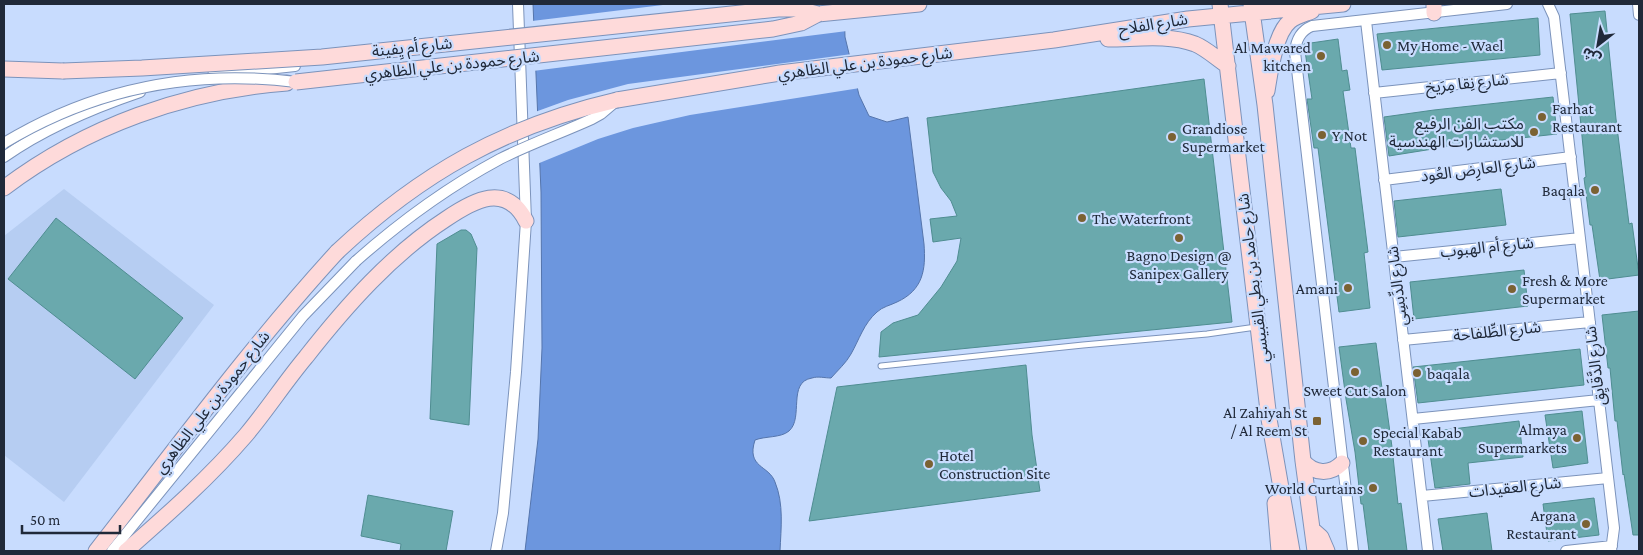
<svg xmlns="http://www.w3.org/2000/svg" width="1643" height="555" viewBox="0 0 1643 555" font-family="'Crimson Pro','Noto Sans Arabic',serif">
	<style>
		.built { fill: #b6cdf2 }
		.water { fill: #6c96de; stroke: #5575ac }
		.pier { fill: #c8dcfe }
		.building { fill: #6aa9ad; stroke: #4f8d91 }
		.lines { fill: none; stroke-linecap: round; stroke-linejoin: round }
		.lane-casing { stroke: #7c93bb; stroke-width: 7 }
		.street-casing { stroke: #7c93bb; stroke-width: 12 }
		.secondary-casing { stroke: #7c93bb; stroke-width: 17 }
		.lane { stroke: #fff; stroke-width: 5 }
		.street { stroke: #fff; stroke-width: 10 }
		.secondary { stroke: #fedada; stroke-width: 15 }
		.street-bridge-casing { stroke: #7c93bb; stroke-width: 12; stroke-linecap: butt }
		.secondary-bridge-casing { stroke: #7c93bb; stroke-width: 17; stroke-linecap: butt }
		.street-bridge { stroke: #fff; stroke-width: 10 }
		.secondary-bridge { stroke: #fedada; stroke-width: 15 }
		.poi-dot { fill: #7b6233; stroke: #c8dcfe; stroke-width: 2 }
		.labels { text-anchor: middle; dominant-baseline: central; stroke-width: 4.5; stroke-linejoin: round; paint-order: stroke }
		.street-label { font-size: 16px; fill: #202939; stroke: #c8dcfe }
		.poi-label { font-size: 16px; fill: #202939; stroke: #c8dcfe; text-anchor: start }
	</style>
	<rect width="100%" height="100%" fill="#c8dcfe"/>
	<!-- built -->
	<path class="built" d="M64,189L214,305L64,502L4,455V236Z"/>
	<!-- water -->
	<path class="water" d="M533,4H844L845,37L859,95L869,116L887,122L908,117L924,244C926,270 923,290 897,302C891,305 882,307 877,312C864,323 859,340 851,354C846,363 838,370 831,378C825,378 818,376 812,378C787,382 804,418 789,431C781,438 765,436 755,440C746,468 769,465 775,482C784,504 781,528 780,551H525L538,439L542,348L541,192Z"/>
	<!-- pier -->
	<path class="pier" d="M671,4H847V31L533,71L532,21Z
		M852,54L860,88L690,115L633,128L598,139L537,164L535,112L568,100L628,84Z"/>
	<!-- building -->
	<path class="building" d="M1605,11L1616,119L1629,224L1632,223L1639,275L1600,280L1592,225H1590L1584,178L1586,177L1570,14Z
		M1538,18L1540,55L1382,70L1377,34Z
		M1338,39L1342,71L1347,70L1350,90L1343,91L1351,148H1355L1368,252L1364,253L1370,308L1339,312L1318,148H1314L1307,99H1312L1304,44Z
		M1204,79L1232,322L879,357L881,332L893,323L918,315L941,287L957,261L961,238L933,242L930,219L957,216L951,201L941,188L933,172L927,118Z
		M1553,97L1557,134L1439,147V148L1389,156L1384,117L1434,110Z
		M1501,189L1506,225L1398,237L1394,201Z
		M56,218L183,318L135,379L8,279Z
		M461,230H466L471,234L477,248L469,425L430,419L437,244Z
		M1524,270L1528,306L1414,319L1410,282Z
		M1639,311V535H1633L1624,474L1623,475L1617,421H1615L1610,368H1608L1602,315Z
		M1376,343L1383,396H1385L1392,447L1398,504L1401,503L1407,551H1369L1363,504H1361L1355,452L1346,399L1339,347Z
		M1580,349L1584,385L1418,403L1413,367Z
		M1026,365L1032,435L1040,491L809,521L837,387Z
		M1582,411L1588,463L1553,468L1545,415Z
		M1519,421L1523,457L1468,463L1470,484L1435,488L1427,432Z
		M368,495L453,511L446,551H400L401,544L361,536Z
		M1594,498L1599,535L1548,541L1543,504Z
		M1487,513L1492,551H1443L1438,519Z"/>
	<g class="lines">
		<defs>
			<path id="lane" d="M881,366L1083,345L1207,334L1256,327"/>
			<path id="street" d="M1548,4L1554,17L1614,528L1611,551
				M1638,4L1639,15
				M1366,21L1428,551
				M213,75L295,66
				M1374,93L1561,73
				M4,157C45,128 93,108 140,92
				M1384,180L1571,157
				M1394,257L1580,238
				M1403,340L1590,322
				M1413,419L1599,400
				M1422,496L1608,478
				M112,551L303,316L356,261
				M496,551L503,513L516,372L526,221L518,4
				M1353,551L1295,52C1296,40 1300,31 1312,26L1507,4
				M1566,551L1612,546"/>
			<path id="secondary" d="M1220,4L1269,419L1292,551
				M1251,4L1265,105L1303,461L1315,551
				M1434,4V13
				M818,14L919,4
				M1108,39C1136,39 1168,34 1195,44C1207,49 1217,59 1228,66
				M4,69L63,71
				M1267,91C1270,73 1275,33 1290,21C1296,16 1305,14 1312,11
				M617,100L780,73L1054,40L1188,19L1343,4
				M4,188C86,126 185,91 287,83
				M1303,461C1314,474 1330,475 1342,463
				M1275,503L1279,551
				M1312,529L1321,537L1327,551
				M96,551C175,450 250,347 337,252
				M126,551C168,514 209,478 246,435C267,410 285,382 306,357C346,306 392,254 446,219C474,200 506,182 526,221"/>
		</defs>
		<!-- lane casing -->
		<use href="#lane" class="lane-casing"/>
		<!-- street casing -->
		<use href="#street" class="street-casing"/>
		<!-- secondary casing -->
		<use href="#secondary" class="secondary-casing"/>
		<!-- lane -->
		<use href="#lane" class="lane"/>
		<!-- street -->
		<use href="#street" class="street"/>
		<!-- secondary -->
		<use href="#secondary" class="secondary"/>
		<defs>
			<path id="street-bridge" d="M4,143C95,88 191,69 296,82
				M356,261C400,222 448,187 500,159C530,144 561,133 592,119L601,114L614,103"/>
			<path id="secondary-bridge" d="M63,71L142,68L322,57L778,9H798L818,14
				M296,82L773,29L801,23L818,14
				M337,252C421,173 505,126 617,100"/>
		</defs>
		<!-- street-bridge casing -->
		<use href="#street-bridge" class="street-bridge-casing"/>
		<!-- secondary-bridge casing -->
		<use href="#secondary-bridge" class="secondary-bridge-casing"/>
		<!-- street-bridge -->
		<use href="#street-bridge" class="street-bridge"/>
		<!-- secondary-bridge -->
		<use href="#secondary-bridge" class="secondary-bridge"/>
	</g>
	<!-- markers -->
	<g class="poi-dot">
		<circle cx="1387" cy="45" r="5"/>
		<circle cx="1321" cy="56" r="5"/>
		<circle cx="1542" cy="117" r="5"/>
		<circle cx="1534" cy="132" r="5"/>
		<circle cx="1322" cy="135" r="5"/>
		<circle cx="1172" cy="137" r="5"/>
		<circle cx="1595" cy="190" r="5"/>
		<circle cx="1082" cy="218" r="5"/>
		<circle cx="1179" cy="238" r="5"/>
		<circle cx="1348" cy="288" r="5"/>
		<circle cx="1512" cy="289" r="5"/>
		<circle cx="1355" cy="372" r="5"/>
		<circle cx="1417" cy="373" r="5"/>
		<rect x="1312" y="416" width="10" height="10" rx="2.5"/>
		<circle cx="1577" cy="438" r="5"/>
		<circle cx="1363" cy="441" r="5"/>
		<circle cx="929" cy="464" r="5"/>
		<circle cx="1373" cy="488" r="5"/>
		<circle cx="1586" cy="524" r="5"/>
	</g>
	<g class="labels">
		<!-- street labels -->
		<g class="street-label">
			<text transform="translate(1153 24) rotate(-9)">شارع الفلاح</text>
			<text transform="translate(412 47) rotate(-6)">شارع أم يِفينة</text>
			<text transform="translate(865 63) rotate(-7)">شارع حمودة بن علي الظاهري</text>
			<text transform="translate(452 65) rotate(-6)">شارع حمودة بن علي الظاهري</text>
			<text transform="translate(1467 83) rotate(-6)">شارع نِقا مِرَيخ</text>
			<text transform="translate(1478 169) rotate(-7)">شارع العارِض العُود</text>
			<text transform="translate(1487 247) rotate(-6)">شارع أم الهبوب</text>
			<text transform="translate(1253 278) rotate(-97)">شارع حامد بن بطي القبيسي</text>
			<text transform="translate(1397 286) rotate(-97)">شارع الدِّبسِي</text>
			<text transform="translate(1497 331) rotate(-6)">شارع الطِّلفاحة</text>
			<text transform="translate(1595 366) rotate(-97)">شارع الدَّقَايِق</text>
			<text transform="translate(212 402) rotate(-52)">شارع حمودة بن علي الظاهري</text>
			<text transform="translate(1515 487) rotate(-6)">شارع العقيدات</text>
		</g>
		<!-- poi labels -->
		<g class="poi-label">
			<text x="1397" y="45">My Home - Wael</text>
			<text x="1311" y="47" text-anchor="end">Al Mawared<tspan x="1311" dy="18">kitchen</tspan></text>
			<text x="1552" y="108">Farhat<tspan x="1552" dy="18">Restaurant</tspan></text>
			<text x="1524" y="123" text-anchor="end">مكتب الفن الرفيع<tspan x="1524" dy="18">للاستشارات الهندسية</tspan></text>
			<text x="1182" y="128">Grandiose<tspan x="1182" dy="18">Supermarket</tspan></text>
			<text x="1332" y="135">Y Not</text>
			<text x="1585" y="190" text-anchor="end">Baqala</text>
			<text x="1092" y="218">The Waterfront</text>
			<text x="1179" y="255" text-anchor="middle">Bagno Design @<tspan x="1179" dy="18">Sanipex Gallery</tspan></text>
			<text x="1522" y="280">Fresh &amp; More<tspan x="1522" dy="18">Supermarket</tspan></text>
			<text x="1338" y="288" text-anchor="end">Amani</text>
			<text x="1427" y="373">baqala</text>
			<text x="1355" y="390" text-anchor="middle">Sweet Cut Salon</text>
			<text x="1307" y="412" text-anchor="end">Al Zahiyah St<tspan x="1307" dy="18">/ Al Reem St</tspan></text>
			<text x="1567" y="429" text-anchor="end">Almaya<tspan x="1567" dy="18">Supermarkets</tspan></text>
			<text x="1373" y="432">Special Kabab<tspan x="1373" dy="18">Restaurant</tspan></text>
			<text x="939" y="455">Hotel<tspan x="939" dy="18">Construction Site</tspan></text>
			<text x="1363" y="488" text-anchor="end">World Curtains</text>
			<text x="1576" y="515" text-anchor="end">Argana<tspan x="1576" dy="18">Restaurant</tspan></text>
		</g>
	</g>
	<!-- border -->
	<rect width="1643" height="555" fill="none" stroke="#202939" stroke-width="10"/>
	<!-- north arrow -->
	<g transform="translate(1598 45) rotate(211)" stroke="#c8dcfe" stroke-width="4" paint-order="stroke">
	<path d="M0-4L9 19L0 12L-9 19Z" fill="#202939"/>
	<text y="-8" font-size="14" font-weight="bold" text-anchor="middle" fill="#202939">ش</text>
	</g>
	<!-- scale -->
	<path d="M22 525v8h98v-8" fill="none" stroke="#202939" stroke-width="2.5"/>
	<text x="30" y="525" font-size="15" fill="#202939" stroke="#c8dcfe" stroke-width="4" paint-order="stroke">50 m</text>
</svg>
